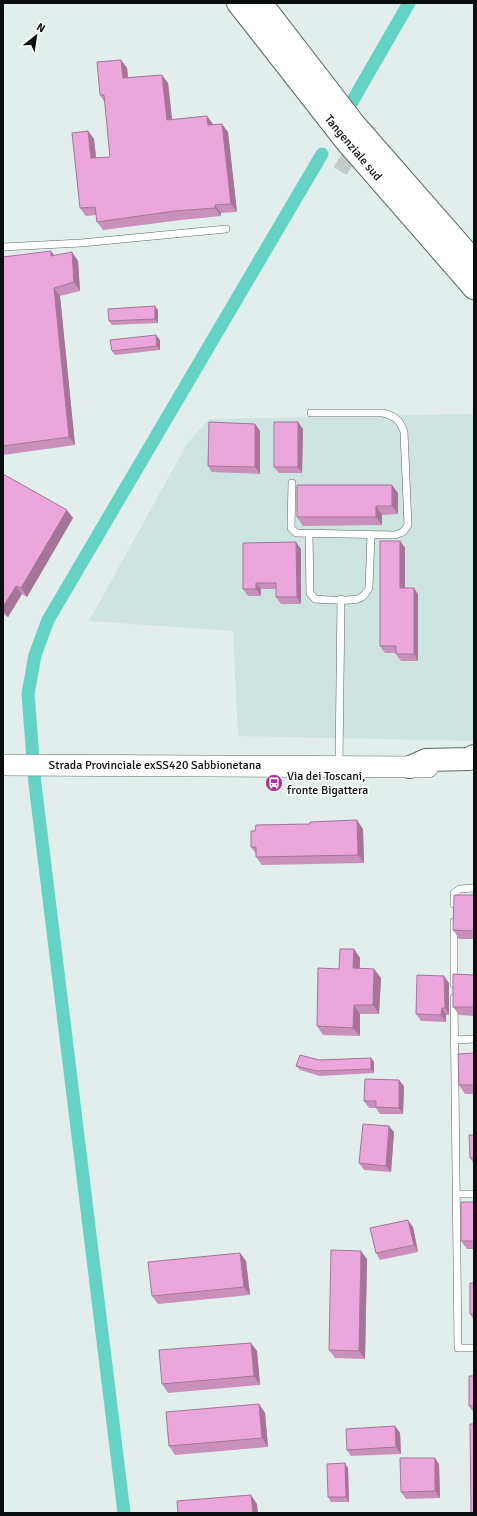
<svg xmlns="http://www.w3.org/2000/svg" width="477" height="1516" viewBox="0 0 477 1516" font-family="Signika,sans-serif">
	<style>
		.built { fill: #cde4e0 }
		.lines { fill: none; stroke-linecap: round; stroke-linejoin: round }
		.canal { stroke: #64d3c6; stroke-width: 13 }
		.street-tunnel { stroke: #c1cccb; stroke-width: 15; stroke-dasharray: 15 8; stroke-linecap: butt }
		.lane-casing { stroke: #5b6765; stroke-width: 8 }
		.secondary-casing { stroke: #5b6765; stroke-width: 22 }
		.highway-casing { stroke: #5b6765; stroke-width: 24 }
		.lane { stroke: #fff; stroke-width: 7 }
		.secondary { stroke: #fff; stroke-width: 21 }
		.highway { stroke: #fff; stroke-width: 22 }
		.wall { fill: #ca90bc }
		.shaded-wall { fill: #a47599 }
		.building { fill: #eba7db; stroke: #a47599 }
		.labels { text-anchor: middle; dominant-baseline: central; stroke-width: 3.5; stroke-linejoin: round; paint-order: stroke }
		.street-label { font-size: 12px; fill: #0a0e0e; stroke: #fff }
		.poi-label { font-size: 12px; fill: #0a0e0e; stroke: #fff; text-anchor: start }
	</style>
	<rect width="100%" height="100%" fill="#e1eeec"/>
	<!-- built -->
	<path class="built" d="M474,414V741L238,736L233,631L89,621L187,444L209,419Z"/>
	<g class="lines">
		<!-- canal -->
		<path class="canal" d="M349,107L409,3
			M124,1513L35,784L28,694L35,655L48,620L322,154"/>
		<!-- street-tunnel -->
		<path class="street-tunnel" d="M340,171L370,124"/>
		<defs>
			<path id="lane" d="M3,247L81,243L226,229
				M292,483L291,528L296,533L395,535L403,532L408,525L404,432C400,420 395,416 383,413H311
				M309,534L310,593L315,599C325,600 348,601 358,599C364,597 366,593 369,588L371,534
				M339,765L341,599
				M454,904V893L460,889L474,888
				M454,984V922
				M454,998L458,1348H474
				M454,1040L474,1039
				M456,1194H474"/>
			<path id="secondary" d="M3,765L428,767"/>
			<path id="highway" d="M238,3L346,141L474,288
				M261,3L355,125L474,261
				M410,767L426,760L469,759L474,756"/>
		</defs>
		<!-- lane casing -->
		<use href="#lane" class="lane-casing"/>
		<!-- secondary casing -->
		<use href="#secondary" class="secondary-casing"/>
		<!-- highway casing -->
		<use href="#highway" class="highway-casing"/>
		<!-- lane -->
		<use href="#lane" class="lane"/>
		<!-- secondary -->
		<use href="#secondary" class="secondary"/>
		<!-- highway -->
		<use href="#highway" class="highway"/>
	</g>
	<!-- wall -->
	<path class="wall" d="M121,60L127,68L128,78L168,83L172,119L213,125L228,132L237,212L221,213V216L181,220L103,230L97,222L96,215L86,216L80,208L88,131L94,139L96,158L110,157L105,103L100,95Z
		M72,252L78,261L80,291L60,296L75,445L3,455V257L55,256Z
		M158,310V323L112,325L109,321Z
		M160,340V350L115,355L112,351Z
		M255,424L260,431V474L212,472L208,466Z
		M303,429L302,473H279L274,467Z
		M3,474L73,518L27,597L22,594L8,617L3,614Z
		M398,493V514L382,515V525L303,526L297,517Z
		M400,541L405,548V588L418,594V661H401L396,654V653H385L380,646Z
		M301,549V604H281L276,597V589H261V596H248L243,589Z
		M363,829L364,863L262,865L256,857V854L251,847Z
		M474,895V939H459L453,930Z
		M354,949L360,958V968L374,969L381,978L379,1014H360V1036L323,1035L317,1026L339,969Z
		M474,975V1016L459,1015L453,1007Z
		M449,983V1015H446V1022L421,1021L416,1014Z
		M474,1053V1094H465L459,1085Z
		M371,1058L374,1062V1073L320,1076L300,1070L296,1066L319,1060Z
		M404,1086L403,1114H380L376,1108H369L364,1101Z
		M394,1132L391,1172L364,1170L359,1163Z
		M474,1135V1164L470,1158Z
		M474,1202V1249H467L461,1241Z
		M413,1227L418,1252L380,1260L376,1253Z
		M240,1253L246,1261L250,1295L158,1304L152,1296Z
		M367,1259L365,1359L335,1358L329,1350Z
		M474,1283V1320L470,1314Z
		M257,1351L260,1385L168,1393L162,1384Z
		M474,1376V1413L469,1406Z
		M259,1404L265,1413L268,1447L175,1455L169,1446Z
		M395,1426L400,1433L401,1454L351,1456L347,1450Z
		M439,1464L440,1498L406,1499L401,1492Z
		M348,1468L349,1502H331L328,1497Z"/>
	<!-- shaded-wall -->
	<path class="shaded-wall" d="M121,60L127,68L129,86L123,78Z
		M162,75L168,83L173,128L167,120Z
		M207,116L213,124L208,125Z
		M222,124L228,132L237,212L231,204Z
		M88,131L94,139L97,166L91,158Z
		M215,205L221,213V216L215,208Z
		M51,251L58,260L51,256Z
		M72,252L78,261L80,291L74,282Z
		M54,288L60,296L75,445L69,437Z
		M155,306L158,310V323L155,319Z
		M156,335L160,340V350L157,346Z
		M298,422L303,429L302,473L298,467Z
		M255,424L260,431V474L255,467Z
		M392,485L398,493V514L392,506Z
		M376,506L382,515V525L376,517Z
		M67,510L73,518L27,597L21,588Z
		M400,541L405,548V594L400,588Z
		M296,542L301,549V604L297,597Z
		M256,583L261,589V596L256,589Z
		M16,586L22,594L8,617L3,610V607Z
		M414,588L418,594V661L414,654Z
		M357,820L363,829L364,863L358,855Z
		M354,949L360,958L359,977L353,968Z
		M374,969L381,978L379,1014L373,1005Z
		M444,976L449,983V1015L445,1008Z
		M354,1005L360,1014V1036L353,1028Z
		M442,1008L446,1015V1022L441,1015Z
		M371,1058L374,1062V1073L371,1069Z
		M399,1080L404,1086L403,1114L399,1108Z
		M389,1126L394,1132L391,1172L386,1166Z
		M408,1220L413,1227L418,1252L414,1245Z
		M361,1251L367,1259L365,1359L359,1351Z
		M240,1253L246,1261L250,1295L244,1287Z
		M251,1343L257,1351L260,1385L254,1376Z
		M259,1404L265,1413L268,1447L262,1438Z
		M395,1426L400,1433L401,1454L396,1447Z
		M435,1458L439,1464L440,1498L435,1491Z
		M345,1463L348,1468L349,1502L346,1497Z
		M251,1495L257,1504L258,1513H253Z"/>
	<!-- building -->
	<path class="building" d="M121,60L123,78L162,75L167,120L207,116L208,125L222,124L231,204L215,205V208L175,211L97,222L95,207L80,208L72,133L88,131L91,158L110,157L104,95H100L97,62Z
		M51,251V256L72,252L74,282L54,288L69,437L3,446V257Z
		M155,306V319L109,321L108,309Z
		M156,335L157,346L112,351L110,340Z
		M209,422L255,424V467L208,466Z
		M274,422H298V467H274Z
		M3,474L67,510L21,588L16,586L3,607Z
		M297,485H392V506H376V517H297Z
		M380,541H400V588H414V654H396V646H380Z
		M296,542L297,597H276V583H256V589H243V543Z
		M357,820L358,855L256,857V847H251V831H255L256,825L310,824V822Z
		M454,895H474V931L453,930Z
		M340,949H354L353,968L374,969L373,1005H354L353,1028L317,1026L318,968L339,969Z
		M453,974L474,975V1007H453Z
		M417,975L444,976L445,1008H442L441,1015L416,1014Z
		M474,1053V1085H459L458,1054Z
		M300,1055L319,1060L371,1058V1069L317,1071L296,1066Z
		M365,1079L399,1080V1108L376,1107V1101H364Z
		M363,1124L389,1126L386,1166L359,1163Z
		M469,1135H474V1158H470Z
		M461,1202H474V1241H461Z
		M408,1220L414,1245L376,1253L370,1228Z
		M331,1250L361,1251L359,1351L329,1350Z
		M240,1253L244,1287L152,1296L148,1262Z
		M470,1283H474V1314H470Z
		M251,1343L254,1376L162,1384L159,1350Z
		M469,1376H474V1406H469Z
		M259,1404L262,1438L169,1446L166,1412Z
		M470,1424H474V1513H471Z
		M395,1426L396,1447L347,1450L346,1429Z
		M400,1458H435V1491L401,1492Z
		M345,1463L346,1497H328L327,1464Z
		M251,1495L253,1513H178L177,1501Z"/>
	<!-- icons -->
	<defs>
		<symbol id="bus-disc" viewBox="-11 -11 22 22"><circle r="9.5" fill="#a43592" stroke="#fff"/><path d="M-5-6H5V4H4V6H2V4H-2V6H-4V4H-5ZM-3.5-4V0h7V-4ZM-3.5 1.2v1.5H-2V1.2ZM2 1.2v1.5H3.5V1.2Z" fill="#fff"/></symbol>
	</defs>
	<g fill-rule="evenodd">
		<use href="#bus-disc" x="264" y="773" width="20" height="20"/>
	</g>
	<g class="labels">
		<!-- street labels -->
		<g class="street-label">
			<text transform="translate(353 148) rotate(50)">Tangenziale sud</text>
			<text x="155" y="765">Strada Provinciale exSS420 Sabbionetana</text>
		</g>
		<!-- poi labels -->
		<g class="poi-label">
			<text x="287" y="776">Via dei Toscani,<tspan x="287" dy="14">fronte Bigattera</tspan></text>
		</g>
	</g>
	<!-- border -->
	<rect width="477" height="1516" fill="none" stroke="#0a0e0e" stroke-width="8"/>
	<!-- north arrow -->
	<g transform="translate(36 36) rotate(30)" stroke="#ffffff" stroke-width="3" paint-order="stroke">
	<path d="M0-3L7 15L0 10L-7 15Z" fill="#0a0e0e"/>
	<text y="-6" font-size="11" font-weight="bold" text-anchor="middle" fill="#0a0e0e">N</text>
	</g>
</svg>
